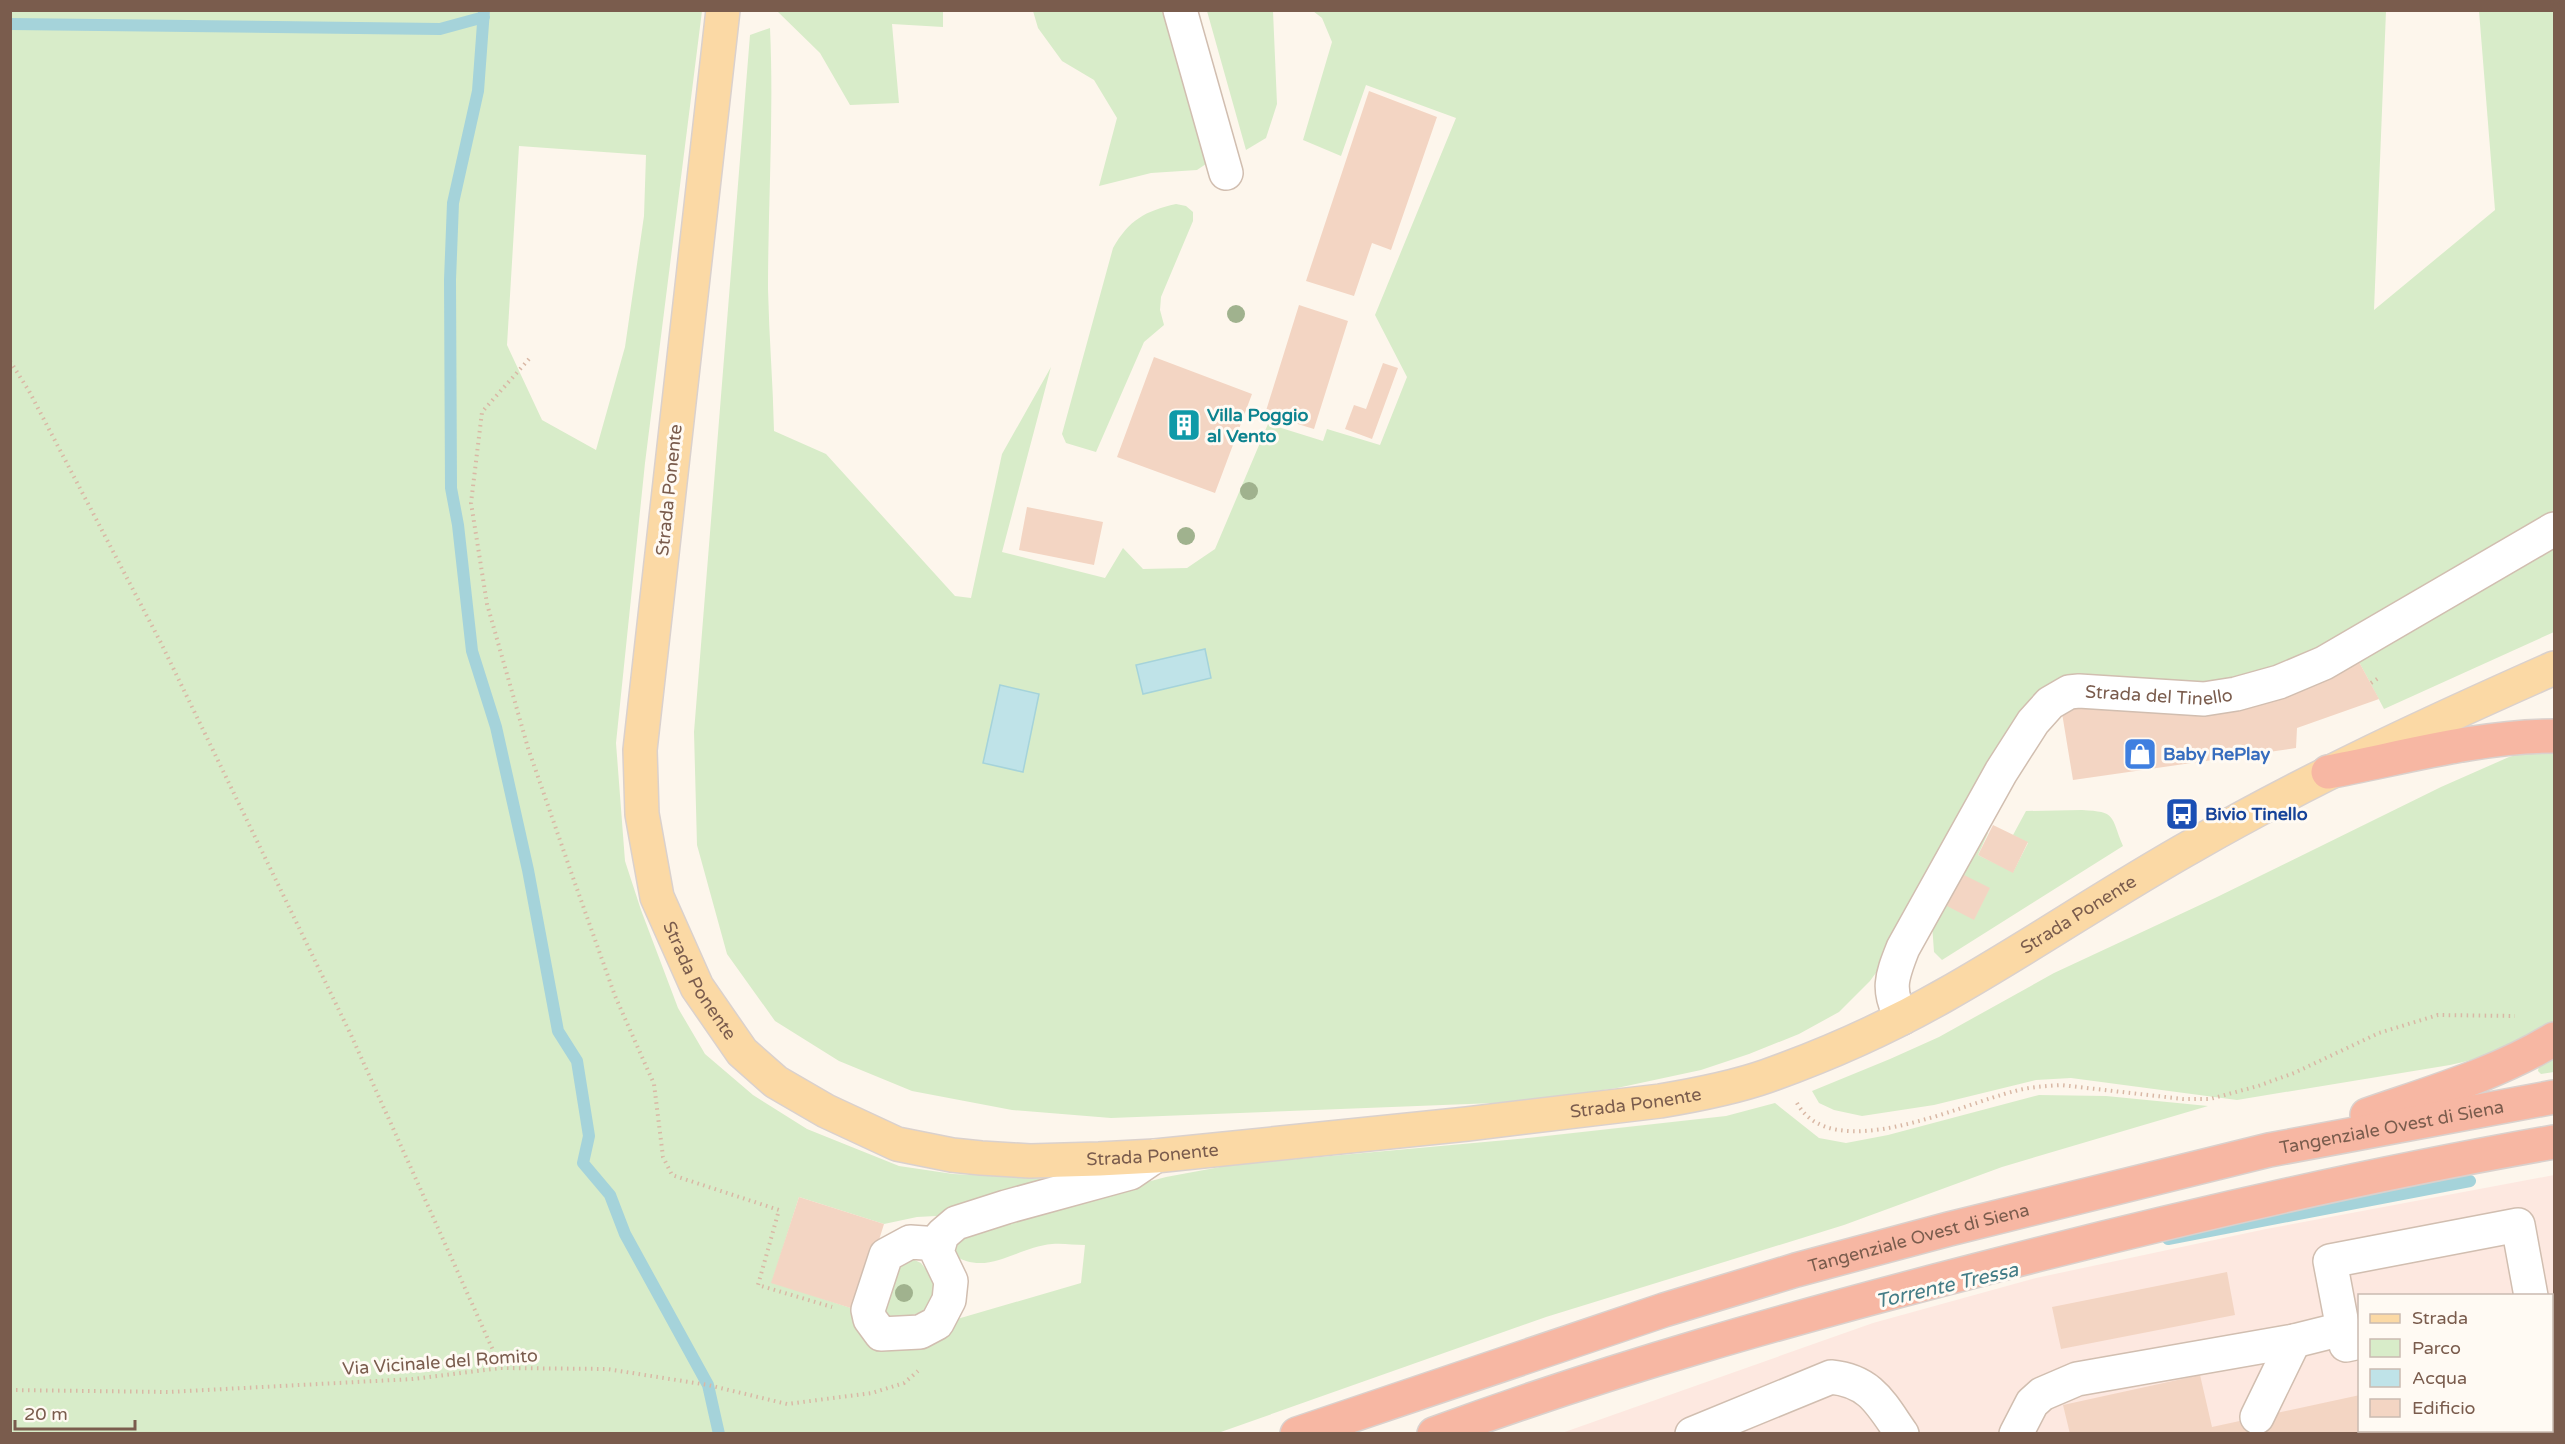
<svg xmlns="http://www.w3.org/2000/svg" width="2565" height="1444" viewBox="0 0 2565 1444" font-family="'Varela Round',sans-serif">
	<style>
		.commercial { fill: #fde8e0; fill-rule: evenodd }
		.green { fill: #d8ecc9; fill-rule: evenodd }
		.water { fill: #bfe3e8; stroke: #a5d3da; stroke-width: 1.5 }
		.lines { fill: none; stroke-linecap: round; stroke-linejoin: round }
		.stream { stroke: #a5d3da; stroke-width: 12 }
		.building { fill: #f3d5c3 }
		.minor-casing { stroke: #d1beb0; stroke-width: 36 }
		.major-casing { stroke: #dad1cd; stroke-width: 36 }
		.highway-casing { stroke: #dad1cd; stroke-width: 36 }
		.path { stroke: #d9b8a5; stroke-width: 4; stroke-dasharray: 1.5 4.5; stroke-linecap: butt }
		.minor { stroke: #fff; stroke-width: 33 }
		.major { stroke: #fbd9a5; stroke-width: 33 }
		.highway { stroke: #f7b7a3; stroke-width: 33 }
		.tree { fill: #a0b28e }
		.labels { text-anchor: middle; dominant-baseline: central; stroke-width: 6; stroke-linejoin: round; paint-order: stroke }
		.culture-label { font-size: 18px; font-weight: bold; fill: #0d838f; stroke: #fffaf3; text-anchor: start }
		.street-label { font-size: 18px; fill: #7a5c4d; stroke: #fffaf3 }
		.shop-label { font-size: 18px; font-weight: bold; fill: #366cbe; stroke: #fffaf3; text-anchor: start }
		.transit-label { font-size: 18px; font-weight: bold; fill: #164399; stroke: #fffaf3; text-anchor: start }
		.water-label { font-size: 20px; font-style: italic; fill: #437c86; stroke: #fffaf3 }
	</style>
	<rect width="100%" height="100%" fill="#fdf6ec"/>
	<!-- commercial -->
	<path class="commercial" d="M2554,1175V1433L1559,1434L1873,1323L2036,1278L2266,1229ZM2360,1296H2552V1430H2360Z"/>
	<!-- green -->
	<path class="green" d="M10,11H702L645,463L616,743L625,861L641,910L678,1008L705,1054L753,1095L807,1129L899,1166L953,1174L1090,1181L955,1215L917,1217L884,1224L799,1197L772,1282L857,1310L875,1343L1081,1283L1085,1245C1074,1245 1063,1243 1052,1244C1016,1247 987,1278 952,1254L953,1233L1166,1177L1231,1165L1528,1138L1726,1116L1775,1103L1819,1138L1846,1143L1888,1135L2039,1095L2106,1096L2208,1106L2002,1167L1844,1225L1546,1317L1218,1433H11ZM519,146L646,155L644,216L625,347L596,450L542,420L507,345Z
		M777,11H943V27L892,24L899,103L850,105L820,53Z
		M1033,11H1166L1209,162L1197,170L1151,173L1099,186L1117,118L1094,80L1062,61L1038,28Z
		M1207,11H1273L1277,104L1266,138L1246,150Z
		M1313,11H2386L2374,310L2495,210L2479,11H2554V510L2317,651L2276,671L2206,689L2048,690L1891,952L1870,981L1839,1012L1799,1034L1749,1054L1701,1070L1617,1088L1520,1102L1111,1118L1012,1110L912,1091L839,1061L775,1021L727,954L697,845L694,732L750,35L770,28C774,115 768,202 768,289C769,336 773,384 774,431L826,454L955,596L971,598L1002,454L1051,367L1002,552L1105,578L1123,548L1143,569L1187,568L1215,549L1268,424L1323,441L1327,429L1380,445L1407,377L1375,315L1456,118L1366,85L1341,156L1303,140L1332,42L1322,18Z
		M1176,204L1186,206L1193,212V221L1161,297L1160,310L1164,325L1144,342L1096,452L1066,443L1062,434L1113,248C1129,220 1145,211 1176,204Z
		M2554,545V632L2384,709L2358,660Z
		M2554,750V1023C2522,1044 2488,1057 2450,1065L2237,1100L2071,1078L2036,1080L1934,1105L1862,1116L1834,1110L1819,1103L1812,1091L1890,1059L1939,1037L2054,973L2215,898L2441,787L2509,757L2532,751Z
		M2082,810C2117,812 2110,815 2123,846L1942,960L1934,952L1932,924L1981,829L1988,833L1978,855L2013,872L2028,843L2013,835L2026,811Z
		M2554,1057V1072L2541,1074L2538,1071L2539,1066Z
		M908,1257L921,1263L935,1281C933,1313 920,1315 891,1318L883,1307L894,1271Z"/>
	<!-- water -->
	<path class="water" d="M1205,649L1211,678L1143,694L1136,665Z
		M1000,685L1039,694L1023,772L983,763Z"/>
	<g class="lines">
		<!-- stream -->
		<path class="stream" d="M484,10L478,91L453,203L450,280L451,488L458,525L472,651L496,727L528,870L558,1031L577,1061L589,1136L583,1163L610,1195L625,1234L708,1385L719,1434
			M10,24L440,29L484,17
			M2168,1239L2470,1181"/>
	</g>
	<!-- building -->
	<path class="building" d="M1369,91L1437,117L1391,250L1372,243L1354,296L1306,281Z
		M1299,305L1348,321L1314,429L1265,414Z
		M1154,357L1252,394L1215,493L1117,457Z
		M1383,363L1398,368L1372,439L1345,429L1354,405L1366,409Z
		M1027,507L1103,522L1094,565L1019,550Z
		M2358,660L2379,699L2297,728L2296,748L2073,780L2061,707Z
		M1993,825L2028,842L2013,873L1978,855Z
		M1962,874L1990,888L1974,920L1947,906Z
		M799,1197L884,1224L857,1310L771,1283Z
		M2227,1272L2235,1315L2061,1349L2052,1307Z
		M2552,1353H2554V1434H2070L2063,1405L2200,1375L2212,1427L2360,1395V1430H2552Z"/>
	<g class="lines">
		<defs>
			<g id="minor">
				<path d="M1180,10L1226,173"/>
				<path id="s1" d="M1902,1018C1886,990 1892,976 1903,948L2001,772L2033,722L2050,703L2069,692L2079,691L2204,699L2236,694L2279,682L2324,663L2554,529"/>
				<path d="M939,1244L910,1242L886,1255L868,1310L870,1319L881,1334L920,1332L937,1323L949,1300L951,1281L937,1252L942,1235L956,1223L1006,1207L1130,1173L1155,1156"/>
				<path d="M2360,1342L2346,1345L2330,1261L2518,1225L2531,1296"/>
				<path d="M2257,1417L2294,1341"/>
				<path d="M1692,1434L1831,1377C1871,1381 1881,1404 1902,1434"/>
				<path d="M2016,1434L2032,1403L2042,1394L2077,1379L2294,1341L2342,1329"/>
			</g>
			<g id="major">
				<path id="s2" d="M723,10L640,750L642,814L657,897L697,987L742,1052L776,1082L826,1111L897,1144L952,1155L981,1158L1030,1161L1099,1159L1155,1156L1467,1124L1660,1101C1696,1095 1733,1088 1767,1076C1829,1054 1889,1027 1945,995C2030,947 2110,892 2194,845C2311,778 2432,722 2554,668"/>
			</g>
			<g id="highway">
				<path d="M2328,772C2402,758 2479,736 2554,736"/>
				<path d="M2367,1115C2430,1093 2497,1074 2554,1039"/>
				<path id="s3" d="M1297,1434L1664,1310L1796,1270L1949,1229L2269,1150L2554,1097"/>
				<path d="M1434,1434C1610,1369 1792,1318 1974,1271C2166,1221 2359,1176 2554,1142"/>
			</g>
		</defs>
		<!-- minor casing -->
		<use href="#minor" class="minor-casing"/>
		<!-- major casing -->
		<use href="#major" class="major-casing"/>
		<!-- highway casing -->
		<use href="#highway" class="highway-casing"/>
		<!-- path -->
		<path class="path" d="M529,359L482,412L471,503L487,604L528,748L571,872L615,996L654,1084L663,1157L672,1175L779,1210L758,1285L832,1307
			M10,361L29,391L161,643L351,1035L501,1368
			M2371,683L2380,677
			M1797,1103C1832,1167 1962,1104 2015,1091C2030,1087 2045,1086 2061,1085L2183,1099H2210L2258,1086L2294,1073L2379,1033L2438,1015L2515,1016
			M10,1390L168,1392L413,1379L501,1368L607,1369L708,1385L787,1404L872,1393L904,1383L918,1371"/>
		<!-- minor -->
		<use href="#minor" class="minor"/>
		<!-- major -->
		<use href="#major" class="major"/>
		<!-- highway -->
		<use href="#highway" class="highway"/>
	</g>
	<!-- trees -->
	<g class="tree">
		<circle cx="1236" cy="314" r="9"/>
		<circle cx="1249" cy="491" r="9"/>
		<circle cx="1186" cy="536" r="9"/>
		<circle cx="904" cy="1293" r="9"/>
	</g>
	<!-- icons -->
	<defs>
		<symbol id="building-square" viewBox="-11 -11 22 22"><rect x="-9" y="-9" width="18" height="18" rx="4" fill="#0f9aa8" stroke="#fffaf3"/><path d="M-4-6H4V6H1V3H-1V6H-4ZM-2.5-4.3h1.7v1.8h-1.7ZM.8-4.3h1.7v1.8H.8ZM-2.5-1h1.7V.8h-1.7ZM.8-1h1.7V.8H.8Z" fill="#fff"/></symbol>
		<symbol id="shop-square" viewBox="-11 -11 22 22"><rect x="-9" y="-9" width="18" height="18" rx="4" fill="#3f7fe0" stroke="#fffaf3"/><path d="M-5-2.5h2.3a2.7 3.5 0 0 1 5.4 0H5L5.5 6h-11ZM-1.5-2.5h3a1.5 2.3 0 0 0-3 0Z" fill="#fff"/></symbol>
		<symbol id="bus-square" viewBox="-11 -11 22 22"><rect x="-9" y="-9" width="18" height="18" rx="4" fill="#1a4fb4" stroke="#fffaf3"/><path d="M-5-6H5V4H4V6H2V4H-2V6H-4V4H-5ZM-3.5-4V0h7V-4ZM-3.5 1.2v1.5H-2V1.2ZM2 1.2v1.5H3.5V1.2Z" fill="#fff"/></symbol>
	</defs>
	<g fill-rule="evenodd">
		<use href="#building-square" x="1165" y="406" width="38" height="38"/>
		<use href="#shop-square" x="2121" y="735" width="38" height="38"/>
		<use href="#bus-square" x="2163" y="795" width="38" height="38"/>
	</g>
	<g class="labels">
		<!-- culture labels -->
		<g class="culture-label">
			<text x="1207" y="415">Villa Poggio<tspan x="1207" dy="21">al Vento</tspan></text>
		</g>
		<!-- street labels -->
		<g class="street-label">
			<text transform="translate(669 490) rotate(-84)">Strada Ponente</text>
			<text stroke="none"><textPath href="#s1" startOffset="472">Strada del Tinello</textPath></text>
			<text stroke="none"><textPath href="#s2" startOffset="2481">Strada Ponente</textPath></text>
			<text stroke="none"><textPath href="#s2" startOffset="987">Strada Ponente</textPath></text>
			<text stroke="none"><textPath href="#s2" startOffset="1995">Strada Ponente</textPath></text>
			<text stroke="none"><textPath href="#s3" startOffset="1138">Tangenziale Ovest di Siena</textPath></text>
			<text stroke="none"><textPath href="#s2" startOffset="1509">Strada Ponente</textPath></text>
			<text stroke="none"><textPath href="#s3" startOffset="652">Tangenziale Ovest di Siena</textPath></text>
			<text transform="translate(440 1362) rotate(-4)">Via Vicinale del Romito</text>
		</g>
		<!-- shop labels -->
		<g class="shop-label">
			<text x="2163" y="754">Baby RePlay</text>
		</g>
		<!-- transit labels -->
		<g class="transit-label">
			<text x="2205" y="814">Bivio Tinello</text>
		</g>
		<!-- water labels -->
		<g class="water-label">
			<text transform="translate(1947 1286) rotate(-13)">Torrente Tressa</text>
		</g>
	</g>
	<!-- border -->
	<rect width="2565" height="1444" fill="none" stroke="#7a5c4d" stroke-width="24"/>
	<!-- legend -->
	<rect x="2358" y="1294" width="195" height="138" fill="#fffaf3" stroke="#cabbb1" stroke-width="1.5"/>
	<rect x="2370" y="1314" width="30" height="9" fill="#fbd9a5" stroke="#cabbb1" stroke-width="1.5"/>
	<text x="2412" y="1324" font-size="18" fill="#7a5c4d">Strada</text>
	<rect x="2370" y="1339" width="30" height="18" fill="#d8ecc9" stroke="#cabbb1" stroke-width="1.5"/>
	<text x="2412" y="1354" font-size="18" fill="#7a5c4d">Parco</text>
	<rect x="2370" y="1369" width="30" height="18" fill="#bfe3e8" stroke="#cabbb1" stroke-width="1.5"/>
	<text x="2412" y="1384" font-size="18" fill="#7a5c4d">Acqua</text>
	<rect x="2370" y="1399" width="30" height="18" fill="#f3d5c3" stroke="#cabbb1" stroke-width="1.5"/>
	<text x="2412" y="1414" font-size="18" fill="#7a5c4d">Edificio</text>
	<!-- scale -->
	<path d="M15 1420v9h120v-9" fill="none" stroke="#7a5c4d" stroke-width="3"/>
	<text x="24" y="1420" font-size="18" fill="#7a5c4d" stroke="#fffaf3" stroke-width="4.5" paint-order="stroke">20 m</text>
</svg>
